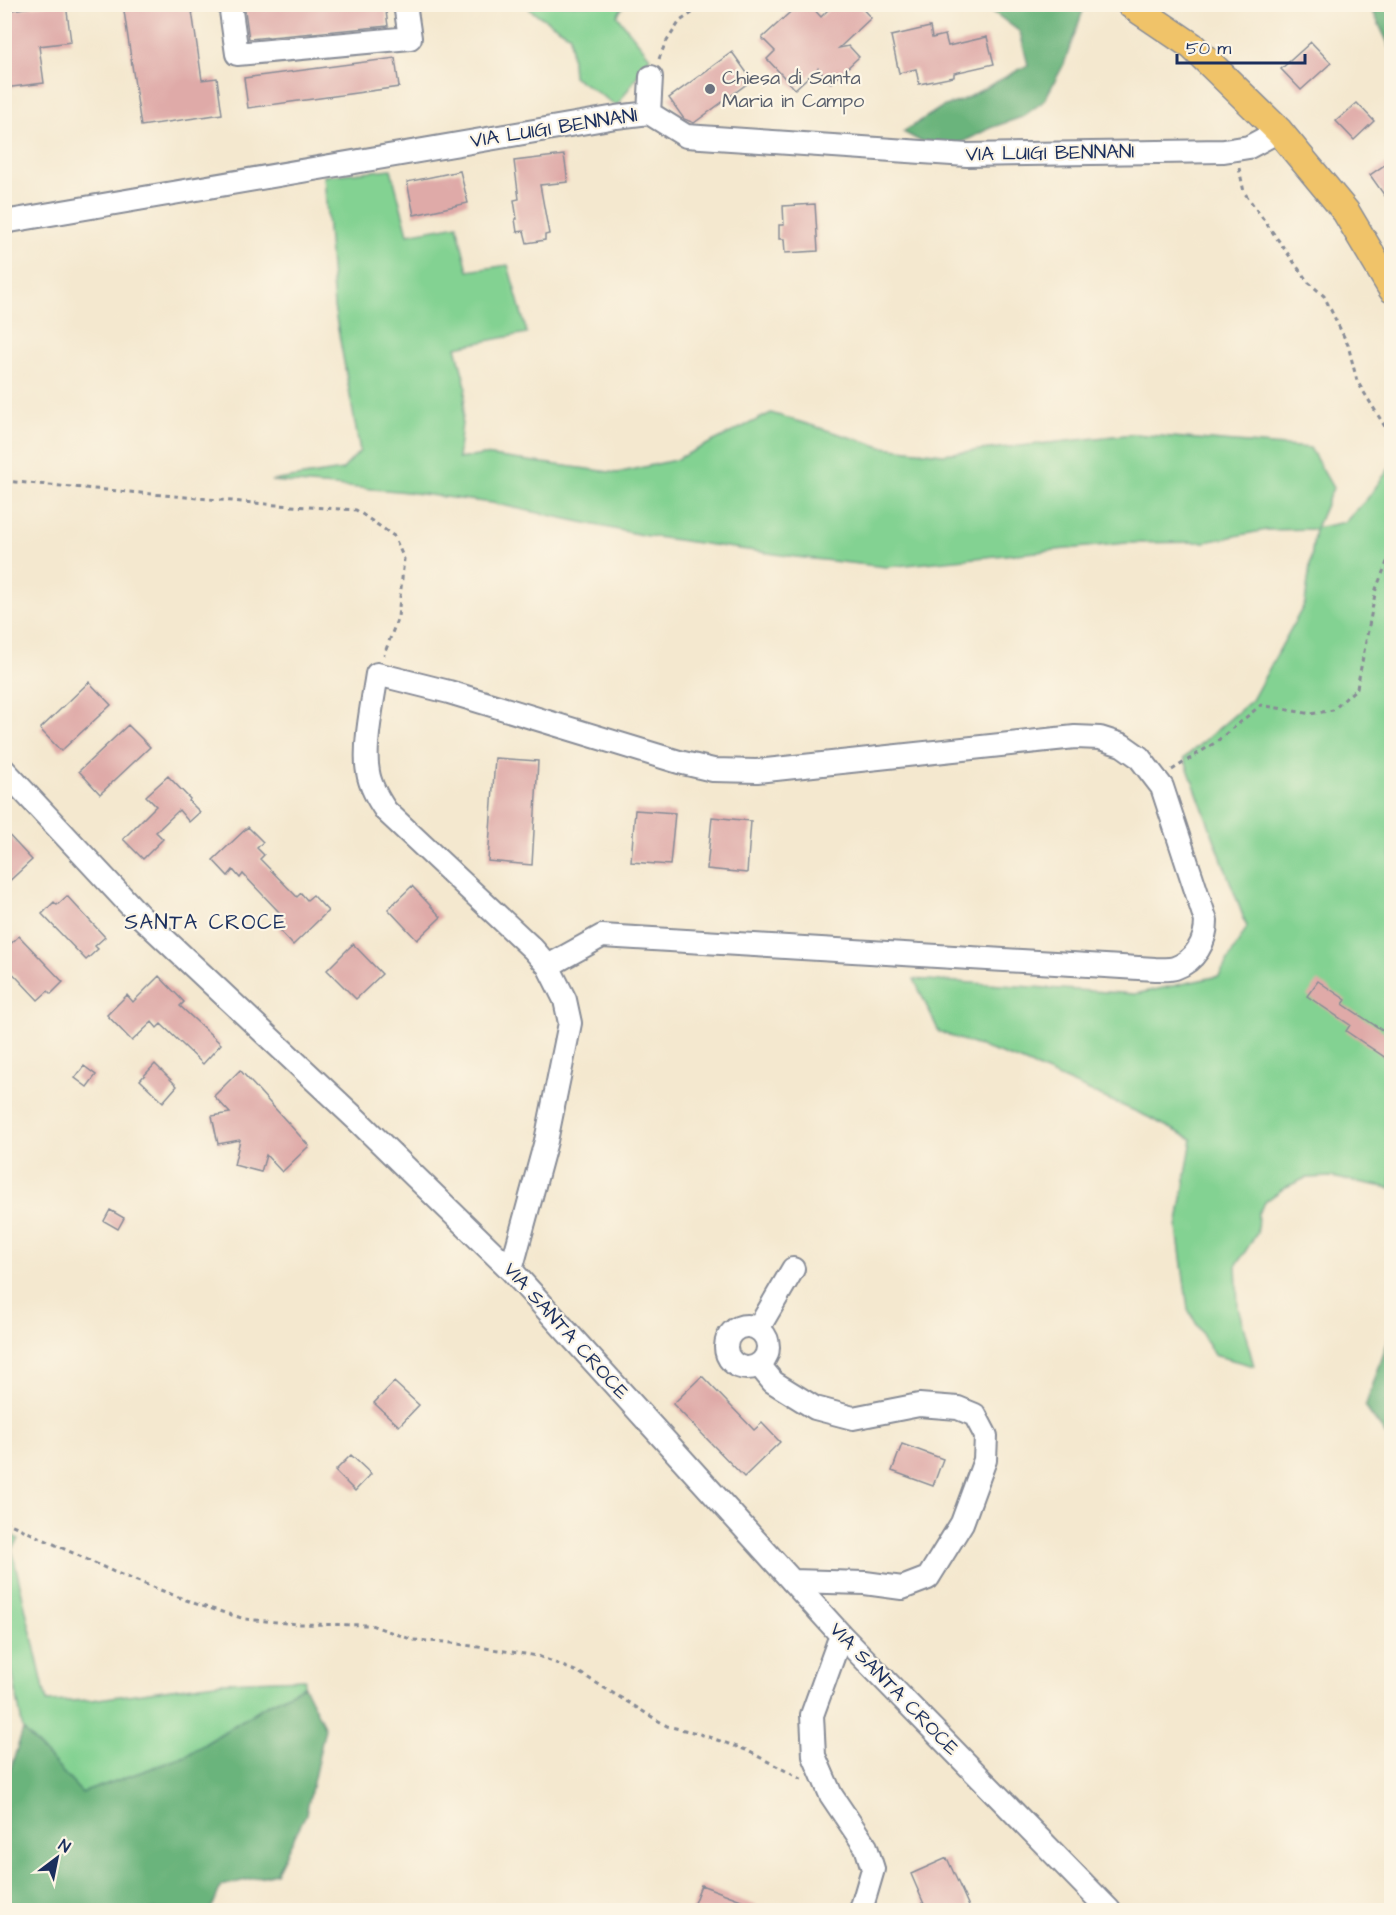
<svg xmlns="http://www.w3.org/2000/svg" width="1396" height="1915" viewBox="0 0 1396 1915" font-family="'Architects Daughter',sans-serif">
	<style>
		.green { fill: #83d292; stroke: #4f8078; stroke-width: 1.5 }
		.forest { fill: #6ab47c; stroke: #42726d; stroke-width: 1.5 }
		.building { fill: #dfaaa8 }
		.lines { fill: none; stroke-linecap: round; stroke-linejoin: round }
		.minor-casing { stroke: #888c96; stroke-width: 26 }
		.major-casing { stroke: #888c96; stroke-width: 30 }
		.path { stroke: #888c96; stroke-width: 3; stroke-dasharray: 4.5 4.5; stroke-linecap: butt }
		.minor { stroke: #fff; stroke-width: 22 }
		.major { stroke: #f0c369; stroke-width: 27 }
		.worship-dot { fill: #6b7280; stroke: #fcf5e5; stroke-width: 2 }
		.labels { text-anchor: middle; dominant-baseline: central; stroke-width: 4.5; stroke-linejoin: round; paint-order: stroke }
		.worship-label { font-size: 20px; fill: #5b616d; stroke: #fcf5e5; text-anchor: start }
		.street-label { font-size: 20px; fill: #1b2f5e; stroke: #fcf5e5 }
		.neighbourhood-label { font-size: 21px; letter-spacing: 1.5px; fill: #1b2f5e; stroke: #fcf5e5 }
	</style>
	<rect width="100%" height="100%" fill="#fcf5e5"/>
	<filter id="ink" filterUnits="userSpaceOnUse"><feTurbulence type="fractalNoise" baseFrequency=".0167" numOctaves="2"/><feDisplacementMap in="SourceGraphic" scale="12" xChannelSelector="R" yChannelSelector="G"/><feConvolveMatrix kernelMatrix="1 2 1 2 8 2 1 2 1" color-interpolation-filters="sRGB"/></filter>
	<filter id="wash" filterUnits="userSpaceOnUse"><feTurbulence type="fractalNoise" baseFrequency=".008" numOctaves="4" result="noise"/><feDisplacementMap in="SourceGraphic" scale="24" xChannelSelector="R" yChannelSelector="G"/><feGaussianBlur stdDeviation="1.35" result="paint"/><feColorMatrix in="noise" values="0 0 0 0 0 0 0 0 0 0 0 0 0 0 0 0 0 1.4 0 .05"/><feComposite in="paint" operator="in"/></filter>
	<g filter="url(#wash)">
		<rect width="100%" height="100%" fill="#f4e8cf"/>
		<!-- green -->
		<path class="green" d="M530,5H624L617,16L650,57L617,106L573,76L570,35L530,10Z
			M391,169L408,234L457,225L468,271L508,265L527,333L456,347L466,386L458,459L484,455L617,473L675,460L771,413L882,447L943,454L1134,434L1310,448L1333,488L1316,528L1345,522L1367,499L1391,466V1188L1331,1177L1306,1178L1286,1187L1266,1201L1258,1213L1257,1233L1236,1266L1238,1307L1254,1366L1214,1355L1188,1309L1177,1228L1192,1139L1146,1116L1021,1061L939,1032L914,979L1135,994L1219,976L1247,927L1184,758L1252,700L1305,603L1315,529L1266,530L1205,542L1126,543L886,567L796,557L642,535L492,503L398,491L271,481L342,470L360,451L334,307L324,176Z
			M4,1532L19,1539L12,1550L47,1702L91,1700L223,1682L305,1679L304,1686L265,1706L186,1756L82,1793L23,1730L5,1632Z"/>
		<!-- forest -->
		<path class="forest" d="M984,5H1085L1064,64L1044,101L1022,117L990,128L959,144L920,141L903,132L942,107L961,101L1028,65L1020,32Z
			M1370,5H1391V50Z
			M1389,1338L1392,1339L1391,1442L1365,1407Z
			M304,1686L325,1728L306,1814L276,1873L221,1886L211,1910H5V1771L10,1770L23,1730L82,1793L186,1756L265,1706Z"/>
		<g id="blocks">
			<!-- building -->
			<path class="building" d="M53,4H66L71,42L39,46L44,83L4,88V11Z
				M123,4H191L202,80L217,78L222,114L141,126Z
				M244,4H385L388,26L249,39Z
				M799,4H809L821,17L834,4H858L871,18L839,48L849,46L859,57L831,83L818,68L795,89L767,59L775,51L762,38Z
				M930,27L932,38L945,35L948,46L987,37L994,64L954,73V77L919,84L916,69L899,73L891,36Z
				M1311,42L1331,63L1301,90L1281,69Z
				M732,52L752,80L694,123L684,119L669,98Z
				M395,58L399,87L248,108L244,78Z
				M1357,103L1374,121L1354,140L1336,121Z
				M564,155L568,182L540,185L549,234L545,235V240L527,243L524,231L517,232L515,219H517L514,200L519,199L514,161Z
				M1392,160V206L1370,175Z
				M460,171L468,203L414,215L407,182Z
				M815,204L818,251L785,253L784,239H779V225H784L783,206Z
				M89,682L111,705L61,751L40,729Z
				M128,725L150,747L100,794L79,771Z
				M495,758L538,761L532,865L488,861Z
				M168,776L190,799L189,801L200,812L189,822L179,810L156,832L163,839L143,859L123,839L156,806L146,796Z
				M635,810L675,813L670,865L631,862Z
				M712,817L751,821L747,873L707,869Z
				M248,827L263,842L257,848L264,855L260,859L297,897L301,893L307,900L313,895L328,911L293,945L278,929L283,924L276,916L280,913L243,874L240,878L233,870L228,876L213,860Z
				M4,830L32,860L4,886Z
				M412,886L441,917L417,940L388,909Z
				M67,896L105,937L95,946L98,949L86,960L42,914L54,902L57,905Z
				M19,936L63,982L51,994L48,991L38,1000L4,964V950Z
				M353,944L382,974L356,999L327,970Z
				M159,976L184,1002L180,1006L221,1044L203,1064L161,1024L157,1028L152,1022L132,1041L107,1015L127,995L133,1002Z
				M1318,981L1346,1000L1343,1004L1392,1037V1062L1346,1031L1350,1025L1307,996Z
				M155,1064L177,1086L163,1102L140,1080Z
				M84,1066L96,1075L87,1087L75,1078Z
				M240,1070L309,1146L282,1172L266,1155L261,1172L234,1165L240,1140L218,1144L212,1116L230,1113L214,1096Z
				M110,1210L124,1218L118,1229L104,1221Z
				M702,1376L754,1430L762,1423L780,1442L744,1477L673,1404Z
				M394,1382L419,1405L399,1426L374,1403Z
				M902,1444L943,1459L933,1486L892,1471Z
				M351,1455L371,1474L355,1491L335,1471Z
				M947,1858L971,1911H927L911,1874Z
				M701,1885L765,1909L764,1911H691Z"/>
		</g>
	</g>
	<g filter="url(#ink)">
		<use href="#blocks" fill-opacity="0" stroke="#888c96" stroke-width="1.5"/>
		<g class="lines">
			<defs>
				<path id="minor" d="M230,4L237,54L410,38L405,4
					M649,113L651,77
					M4,222L616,117L649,113L686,136L967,155L1224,151L1249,147L1279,131
					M4,770L141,917L355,1118L511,1270L841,1635L1109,1910
					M511,1270L546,1141L570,1023L565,1000L548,966L533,949L386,811C378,799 370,786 368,772C363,748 373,700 377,674L449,692L679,762L713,770L757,771L1075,737L1100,738L1122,745L1139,757L1162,787L1206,921C1206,942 1195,961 1175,968C1169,970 1161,969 1155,969L602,936L548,966
					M726 1347a21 21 0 1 1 42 0a21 21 0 1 1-42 0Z
					M758,1329L793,1269
					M759,1365L773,1382L815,1408L853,1418L919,1405L958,1408L975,1415L986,1436L985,1460L962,1523L928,1578L902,1588L865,1583L792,1581
					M841,1635L812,1715L814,1756L831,1795L866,1847L873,1869L861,1910"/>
				<path id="major" d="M1130,4L1192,46L1279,131L1346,212L1392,289"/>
			</defs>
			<!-- minor casing -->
			<use href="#minor" class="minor-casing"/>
			<!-- major casing -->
			<use href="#major" class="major-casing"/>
			<!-- path -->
			<path class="path" d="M659,59L665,44L680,21L706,4
				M1239,168L1244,192L1308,282L1324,296L1348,345L1357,381L1392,438
				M4,481L277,505L356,510L394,536L404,559L398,617L384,655
				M1172,770L1216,742L1261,705L1311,714L1333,710L1357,688L1376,589L1392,550
				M4,1521L114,1572L199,1605L245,1619L297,1624L371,1625L413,1640L445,1642L538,1656L580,1673L667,1726L697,1733L746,1750L803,1780"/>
			<!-- minor -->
			<use href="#minor" class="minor"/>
			<!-- major -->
			<use href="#major" class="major"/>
		</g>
	</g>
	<!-- markers -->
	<circle class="worship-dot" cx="710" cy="89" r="6"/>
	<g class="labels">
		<!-- worship labels -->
		<g class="worship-label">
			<text x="722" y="78">Chiesa di Santa<tspan x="722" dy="23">Maria in Campo</tspan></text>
		</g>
		<!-- street labels -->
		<g class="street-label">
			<text transform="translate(554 128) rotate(-9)">VIA LUIGI BENNANI</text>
			<text transform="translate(1050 153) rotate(-1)">VIA LUIGI BENNANI</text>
			<text transform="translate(566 1331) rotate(48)">VIA SANTA CROCE</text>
			<text transform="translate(894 1689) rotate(46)">VIA SANTA CROCE</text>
		</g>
		<!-- neighbourhood labels -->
		<g class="neighbourhood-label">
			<text x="206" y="922">SANTA CROCE</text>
		</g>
	</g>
	<!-- margin -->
	<rect width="1396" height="1915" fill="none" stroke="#fcf5e5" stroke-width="24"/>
	<!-- north arrow -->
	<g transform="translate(57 1858) rotate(32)" stroke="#fcf5e5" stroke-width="4.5" paint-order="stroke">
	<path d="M0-4.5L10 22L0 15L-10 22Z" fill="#1b2f5e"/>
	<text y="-9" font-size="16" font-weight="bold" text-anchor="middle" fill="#1b2f5e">N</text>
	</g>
	<!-- scale -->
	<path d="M1177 54v9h128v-9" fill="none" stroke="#1b2f5e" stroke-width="3"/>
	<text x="1186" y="54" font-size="18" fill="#1b2f5e" stroke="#fcf5e5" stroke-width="4.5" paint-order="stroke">50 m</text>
</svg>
